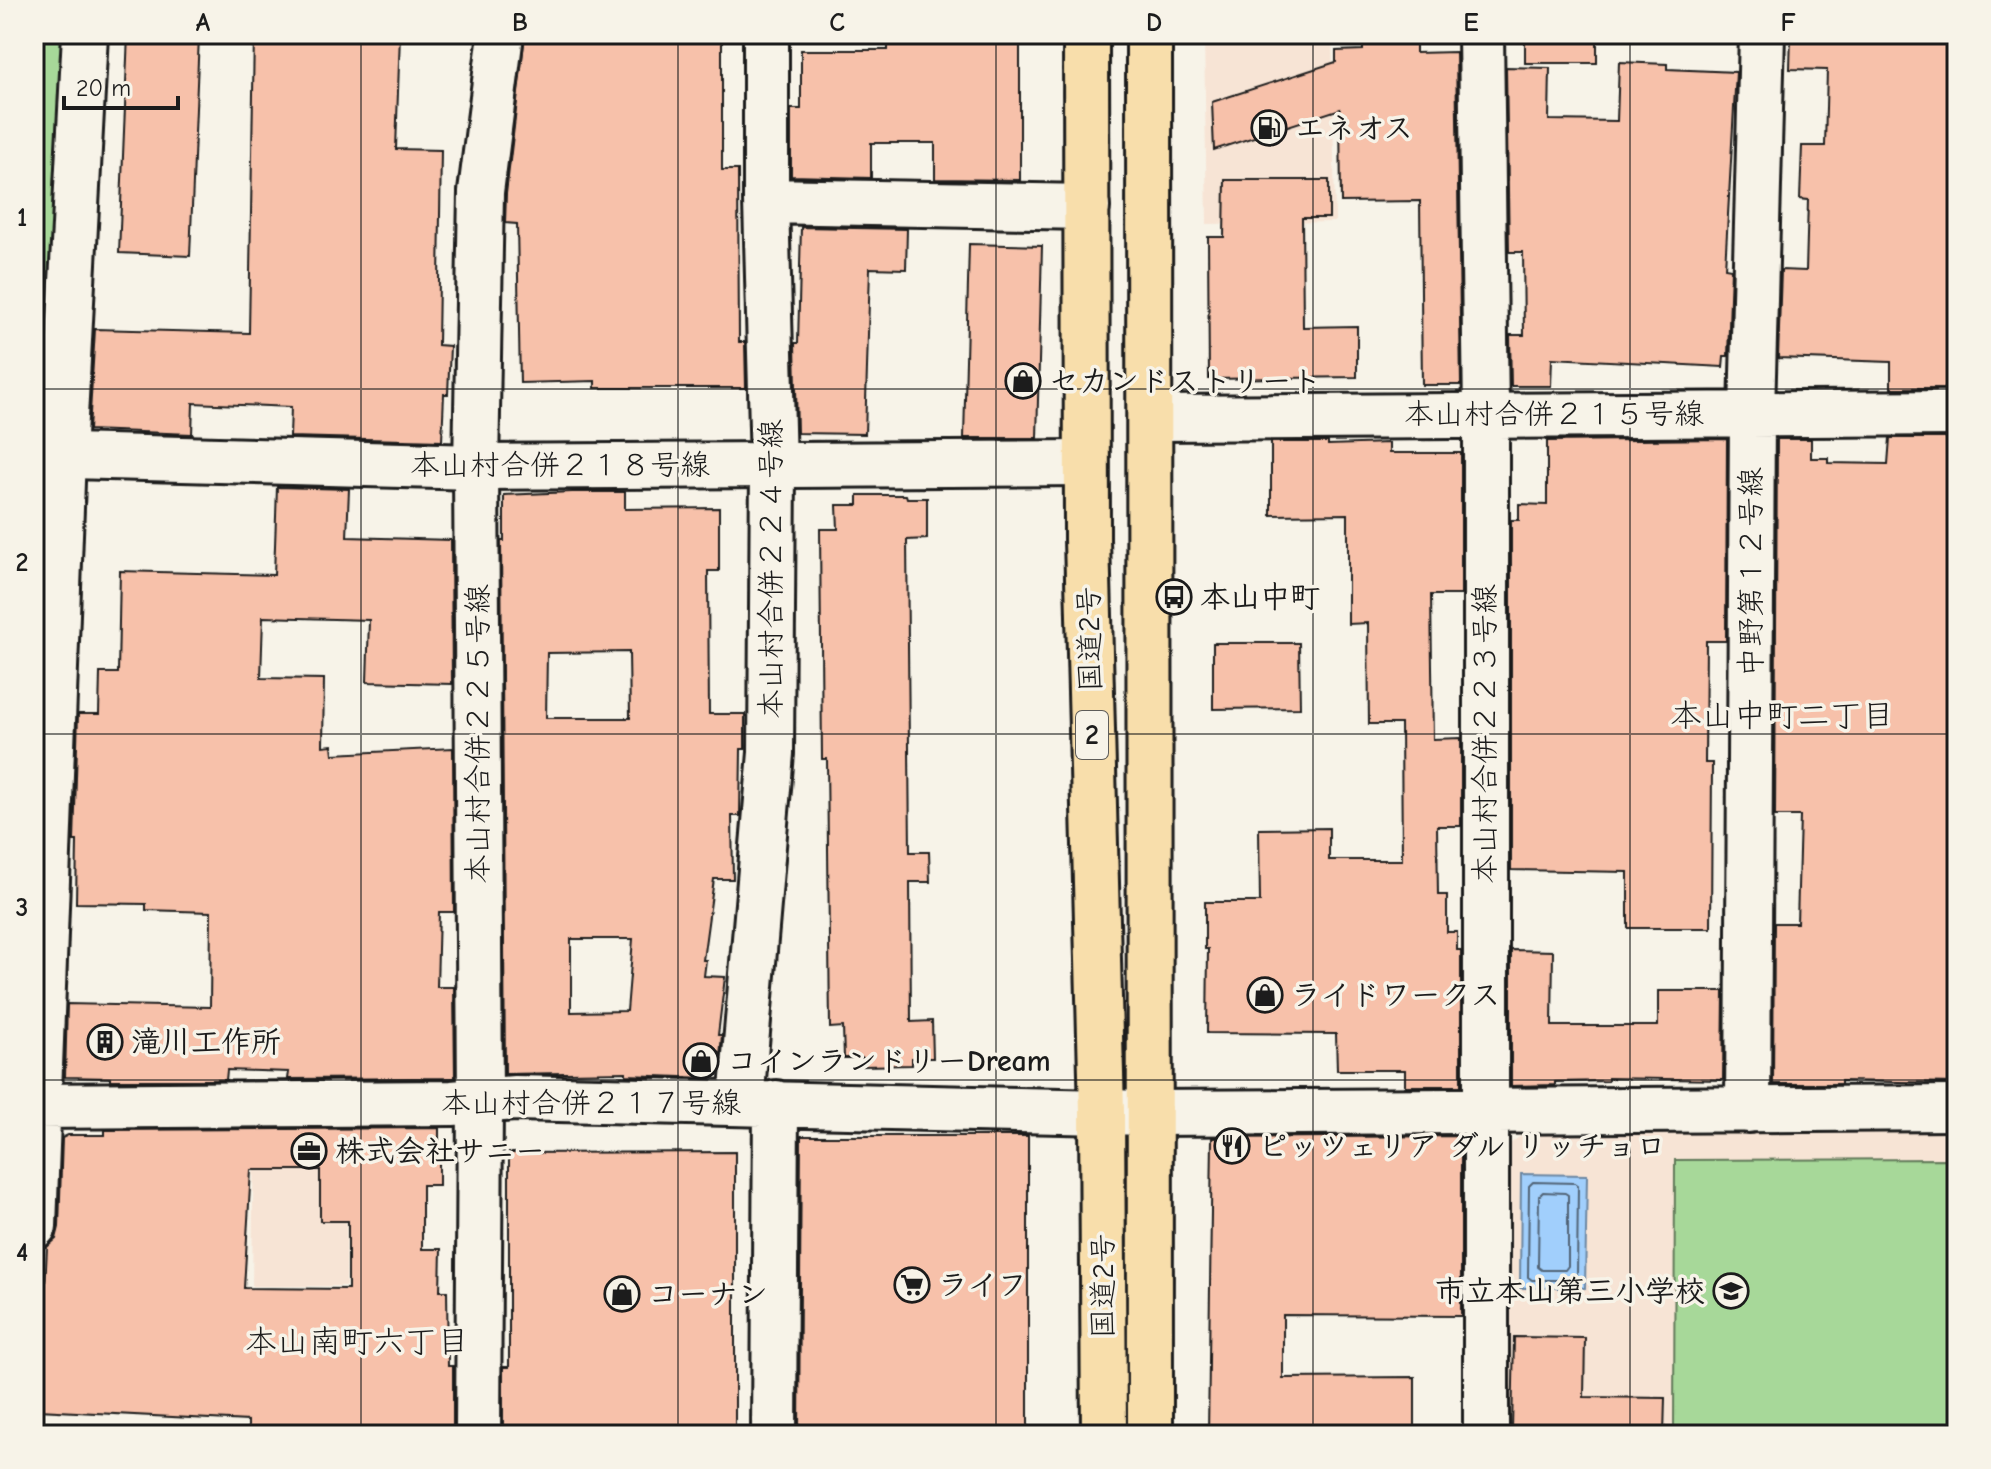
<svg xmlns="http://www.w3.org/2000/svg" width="1991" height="1469" viewBox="0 0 1991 1469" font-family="'Comic Neue','Klee One',sans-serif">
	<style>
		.built { fill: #f7e4d5 }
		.green { fill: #a7d899; stroke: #627a5a; stroke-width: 2 }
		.water { fill: #a1cffc; stroke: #6c87a2; stroke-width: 2 }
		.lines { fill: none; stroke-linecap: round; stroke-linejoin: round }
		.shore { stroke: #516476; stroke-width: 2 }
		.building { fill: #f7c1aa; stroke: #1c1c1c; stroke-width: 2; fill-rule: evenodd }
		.street-casing { stroke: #1c1c1c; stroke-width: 50 }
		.secondary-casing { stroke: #1c1c1c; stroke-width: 50 }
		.highway-casing { stroke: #1c1c1c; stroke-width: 50 }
		.street { stroke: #f7f3e8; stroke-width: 44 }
		.secondary { stroke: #f7f3e8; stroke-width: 44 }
		.highway { stroke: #f8deab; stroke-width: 44 }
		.grid { fill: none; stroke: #1c1c1c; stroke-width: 2; stroke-opacity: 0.55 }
		.labels { text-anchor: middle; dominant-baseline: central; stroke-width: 7; stroke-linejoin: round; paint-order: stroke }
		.shield { fill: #f7f3e8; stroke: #5e5c59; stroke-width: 2 }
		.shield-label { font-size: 28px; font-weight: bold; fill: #1c1c1c }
		.poi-label { font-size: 30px; font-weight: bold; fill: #1c1c1c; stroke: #f7f3e8; text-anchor: start }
		.street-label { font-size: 30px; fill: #1c1c1c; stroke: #f7f3e8 }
		.neighbourhood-label { font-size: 32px; fill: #1c1c1c; stroke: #f7f3e8 }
		.neatline { fill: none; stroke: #1c1c1c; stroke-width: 3 }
		.grid-label { font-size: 26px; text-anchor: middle; font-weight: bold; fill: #1c1c1c }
	</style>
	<rect width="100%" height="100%" fill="#f7f3e8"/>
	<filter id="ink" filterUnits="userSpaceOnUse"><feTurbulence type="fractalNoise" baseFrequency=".0125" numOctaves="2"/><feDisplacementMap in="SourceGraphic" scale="16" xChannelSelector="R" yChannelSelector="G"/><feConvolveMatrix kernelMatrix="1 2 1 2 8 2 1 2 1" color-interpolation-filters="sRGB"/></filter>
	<g filter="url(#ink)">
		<!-- built -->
		<path class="built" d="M1204,34H1332L1335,222L1207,224Z
			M254,1127L347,1128L346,1286H252Z
			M1531,1129L1957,1130V1435H1503L1505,1147Z"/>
		<!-- green -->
		<path class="green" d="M34,34H67L48,431H34Z
			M1957,1159V1435H1674L1675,1160Z"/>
		<!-- water -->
		<path class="water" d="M1521,1174L1587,1175L1585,1288H1520Z"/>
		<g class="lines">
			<!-- shore -->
			<path class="shore" d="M1533,1182L1575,1183L1578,1185L1577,1276L1575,1280H1532L1528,1277L1529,1186Z
				M1543,1192L1565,1193L1568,1195V1266L1565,1270H1542L1538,1267L1539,1196Z"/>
		</g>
		<!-- building -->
		<path class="building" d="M128,34L199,35L190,256L119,253Z
			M254,34H400L396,149L441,150L438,345L450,346L448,394H444L442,441L290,437L291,407L193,403L192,434L89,430L95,329L249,333Z
			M525,34H722V170H738L739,342H745L746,388H595V381L520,383L517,224L505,223L506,194Z
			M888,34H1020V180L935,179V143H871V178L791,176V109H801V50H888Z
			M1363,34H1416V53L1456,52L1461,385H1422L1420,201L1341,202L1340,109L1214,150L1212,102L1336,62V51L1363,50Z
			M1525,34H1597V63H1525Z
			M1791,34H1957V388H1891V362L1778,358L1781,270L1806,271L1808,200L1800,199L1802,146H1825L1827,70L1790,69Z
			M1619,62L1667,64V69L1736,72L1725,268L1731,269L1728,356H1724L1723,367L1552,358L1551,386H1511L1510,335H1524L1523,252H1509L1506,67L1550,68L1549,120L1617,121Z
			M1225,180H1329V218H1302L1303,327L1357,326V377L1209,379L1208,237H1224Z
			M801,227L907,229L906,269L870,268L865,434L797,433L795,343H798Z
			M969,244L1042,246L1037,438H964Z
			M1890,438H1957V682H1953L1951,759H1957V1083L1841,1081V1084H1773L1774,923H1797L1800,816H1775L1777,439H1811V458H1828V463L1888,464Z
			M1727,439L1726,641H1706L1705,763H1712L1711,928H1628V872L1511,870V520H1519V504L1547,505V441Z
			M1271,442H1328V445L1389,443V453H1461V595H1431L1433,739L1461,738V826H1437L1438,895H1447V932H1457V950H1461V1086H1405V1070H1337L1336,1034L1207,1033L1208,949H1205V902H1260L1259,829L1329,828V860H1402L1401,724H1369L1368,623L1348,624V514L1271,515Z
			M277,487L349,489L347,537L451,540L452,684L367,682L369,620L263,617L261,678L324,679L323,746L332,745L333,754L453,748L454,912H439L437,987H454L455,1078L288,1079L289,1072L227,1070L226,1080H110V1078L65,1077L67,1004L210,1007L211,912L146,910V904L76,903L77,841H74L78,714H99L100,673H118L120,571L274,575Z
			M572,492H625V509L719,508V571H708L709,714H745V749H741L740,816H732L733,879H714L703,960H706L704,976L725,977L718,1035H722L719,1067L709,1078L626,1075V1072L505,1074L501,541H504V495ZM629,652L630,718H546L547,653ZM571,939H633L627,1011L571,1012Z
			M858,495H906L907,498H927V539L907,540L910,852H929L930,882H910L911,1022L932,1021L933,1058H912V1065L863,1066V1058H844L843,1027L830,1028L827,759H822L820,529H838L837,505H858Z
			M1213,643H1299L1300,708L1213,709Z
			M1511,950L1553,951L1552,1026H1658V991H1724L1723,1080L1608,1078V1081L1555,1082V1085L1511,1086Z
			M439,1128V1185H422V1249H441L440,1291H447L448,1366H453V1435H248V1421L39,1410L47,1247L56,1239L59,1227L62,1138L68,1135H105V1130ZM251,1170H320V1221H348V1289L244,1288Z
			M801,1136H1028V1435H799Z
			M1461,1136V1316L1283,1315V1378L1415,1377V1435H1208L1212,1138Z
			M735,1152V1435H503V1367H509V1153Z
			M1514,1337L1585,1338L1584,1397L1665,1398L1664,1435H1625V1432L1512,1430Z"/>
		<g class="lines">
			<defs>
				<path id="street" d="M1481,34L1486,414V1435
					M766,201L1087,207
					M1151,418L1957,413
					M741,1102L771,753L773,466L766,201V34
					M34,1106L452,1103L515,1098L1148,1113L1957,1108
					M1748,1110L1752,413L1762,34
					M34,1226L63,455L85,34
					M478,1435L480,1101L476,467L481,192L501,34
					M774,1435L776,1103"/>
				<path id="secondary" d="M34,455L476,467L1086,463"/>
				<path id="highway" d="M1086,34L1087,539L1102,1112L1104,1435
					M1149,34L1150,1435"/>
			</defs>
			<!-- street casing -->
			<use href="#street" class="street-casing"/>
			<!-- secondary casing -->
			<use href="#secondary" class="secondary-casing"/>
			<!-- highway casing -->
			<use href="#highway" class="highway-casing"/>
			<!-- street -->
			<use href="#street" class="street"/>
			<!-- secondary -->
			<use href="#secondary" class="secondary"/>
			<!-- highway -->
			<use href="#highway" class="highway"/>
		</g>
	</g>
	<!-- grid -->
	<path class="grid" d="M361,34V1435M678,34V1435M996,34V1435M1313,34V1435M1630,34V1435M34,389H1957M34,734H1957M34,1080H1957"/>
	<!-- icons -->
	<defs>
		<symbol id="fuel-ring" viewBox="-11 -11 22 22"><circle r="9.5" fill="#f7f3e8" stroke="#1c1c1c" stroke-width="1.5"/><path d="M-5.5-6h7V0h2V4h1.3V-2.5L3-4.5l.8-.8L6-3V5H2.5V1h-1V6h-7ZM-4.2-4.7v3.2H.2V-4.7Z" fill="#1c1c1c"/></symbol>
		<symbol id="shop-ring" viewBox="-11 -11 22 22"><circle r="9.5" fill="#f7f3e8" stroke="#1c1c1c" stroke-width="1.5"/><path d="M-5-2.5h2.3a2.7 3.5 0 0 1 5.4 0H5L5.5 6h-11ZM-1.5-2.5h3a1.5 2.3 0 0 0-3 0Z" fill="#1c1c1c"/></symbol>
		<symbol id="bus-ring" viewBox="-11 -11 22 22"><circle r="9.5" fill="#f7f3e8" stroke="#1c1c1c" stroke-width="1.5"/><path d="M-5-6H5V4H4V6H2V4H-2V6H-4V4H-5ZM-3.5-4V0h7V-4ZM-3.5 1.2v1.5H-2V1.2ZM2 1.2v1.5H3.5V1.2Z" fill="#1c1c1c"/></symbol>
		<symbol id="building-ring" viewBox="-11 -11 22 22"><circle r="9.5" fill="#f7f3e8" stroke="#1c1c1c" stroke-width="1.5"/><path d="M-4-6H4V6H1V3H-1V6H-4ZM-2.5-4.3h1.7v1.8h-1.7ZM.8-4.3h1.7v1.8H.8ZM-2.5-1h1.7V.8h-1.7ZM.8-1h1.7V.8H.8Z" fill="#1c1c1c"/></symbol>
		<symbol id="restaurant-ring" viewBox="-11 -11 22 22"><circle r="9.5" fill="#f7f3e8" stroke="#1c1c1c" stroke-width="1.5"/><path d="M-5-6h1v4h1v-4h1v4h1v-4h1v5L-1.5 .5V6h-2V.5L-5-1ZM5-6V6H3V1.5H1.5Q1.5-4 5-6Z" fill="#1c1c1c"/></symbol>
		<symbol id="office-ring" viewBox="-11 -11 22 22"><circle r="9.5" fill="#f7f3e8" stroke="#1c1c1c" stroke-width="1.5"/><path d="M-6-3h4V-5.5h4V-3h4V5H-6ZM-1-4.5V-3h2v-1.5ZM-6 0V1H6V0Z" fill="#1c1c1c"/></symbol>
		<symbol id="supermarket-ring" viewBox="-11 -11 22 22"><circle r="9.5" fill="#f7f3e8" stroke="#1c1c1c" stroke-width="1.5"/><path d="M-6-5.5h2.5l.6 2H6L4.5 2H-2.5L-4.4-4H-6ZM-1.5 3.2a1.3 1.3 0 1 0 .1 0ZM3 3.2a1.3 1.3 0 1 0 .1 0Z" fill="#1c1c1c"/></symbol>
		<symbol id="school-ring" viewBox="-11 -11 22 22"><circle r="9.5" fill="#f7f3e8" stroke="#1c1c1c" stroke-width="1.5"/><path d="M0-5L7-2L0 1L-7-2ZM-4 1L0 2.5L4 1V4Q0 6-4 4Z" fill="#1c1c1c"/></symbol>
	</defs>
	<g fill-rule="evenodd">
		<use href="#fuel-ring" x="1249" y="108" width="40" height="40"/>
		<use href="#shop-ring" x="1003" y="361" width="40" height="40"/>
		<use href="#bus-ring" x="1154" y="577" width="40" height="40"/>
		<use href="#shop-ring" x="1245" y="975" width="40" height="40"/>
		<use href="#building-ring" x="85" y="1022" width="40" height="40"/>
		<use href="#shop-ring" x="681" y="1041" width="40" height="40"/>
		<use href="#restaurant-ring" x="1212" y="1126" width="40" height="40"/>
		<use href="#office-ring" x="289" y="1131" width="40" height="40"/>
		<use href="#supermarket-ring" x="892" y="1265" width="40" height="40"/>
		<use href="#school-ring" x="1711" y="1271" width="40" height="40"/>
		<use href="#shop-ring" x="602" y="1274" width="40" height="40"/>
	</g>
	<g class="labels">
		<!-- shield labels -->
		<rect class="shield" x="1076" y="711" width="32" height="48" rx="6"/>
		<g class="shield-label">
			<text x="1092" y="735">2</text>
		</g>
		<!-- poi labels -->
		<g class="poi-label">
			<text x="1295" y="128">エネオス</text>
			<text x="1049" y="381">セカンドストリート</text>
			<text x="1200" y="597">本山中町</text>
			<text x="1291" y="995">ライドワークス</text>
			<text x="131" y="1042">滝川工作所</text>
			<text x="727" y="1061">コインランドリーDream</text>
			<text x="1258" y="1146">ピッツェリア ダル リッチョロ</text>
			<text x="335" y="1151">株式会社サニー</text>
			<text x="938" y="1285">ライフ</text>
			<text x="1705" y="1291" text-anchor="end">市立本山第三小学校</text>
			<text x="648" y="1294">コーナン</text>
		</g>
		<!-- street labels -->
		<g class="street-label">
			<text x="1554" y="414">本山村合併２１５号線</text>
			<text x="560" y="465">本山村合併２１８号線</text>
			<text transform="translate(771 569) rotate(-90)">本山村合併２２４号線</text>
			<text transform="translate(1751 572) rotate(-90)">中野第１２号線</text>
			<text transform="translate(1090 639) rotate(-91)">国道2号</text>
			<text transform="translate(478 734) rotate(-90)">本山村合併２２５号線</text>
			<text transform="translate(1485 734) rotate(-90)">本山村合併２２３号線</text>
			<text x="591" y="1103">本山村合併２１７号線</text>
			<text transform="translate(1103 1286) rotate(-90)">国道2号</text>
		</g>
		<!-- neighbourhood labels -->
		<g class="neighbourhood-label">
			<text x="1782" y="715">本山中町二丁目</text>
			<text x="357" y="1341">本山南町六丁目</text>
		</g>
	</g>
	<!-- margin -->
	<rect width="1991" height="1469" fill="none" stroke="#f7f3e8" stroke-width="88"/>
	<!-- scale -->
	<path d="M64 96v12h114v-12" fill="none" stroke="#1c1c1c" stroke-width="4"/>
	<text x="76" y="96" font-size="24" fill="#1c1c1c" stroke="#f7f3e8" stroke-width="6" paint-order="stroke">20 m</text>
	<rect x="44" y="44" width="1903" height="1381" class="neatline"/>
	<g class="grid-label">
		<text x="203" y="31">A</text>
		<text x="520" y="31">B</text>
		<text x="837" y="31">C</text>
		<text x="1154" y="31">D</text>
		<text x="1471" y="31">E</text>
		<text x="1788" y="31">F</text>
		<text x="22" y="226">1</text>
		<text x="22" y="571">2</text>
		<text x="22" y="916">3</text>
		<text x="22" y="1261">4</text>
	</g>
</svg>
